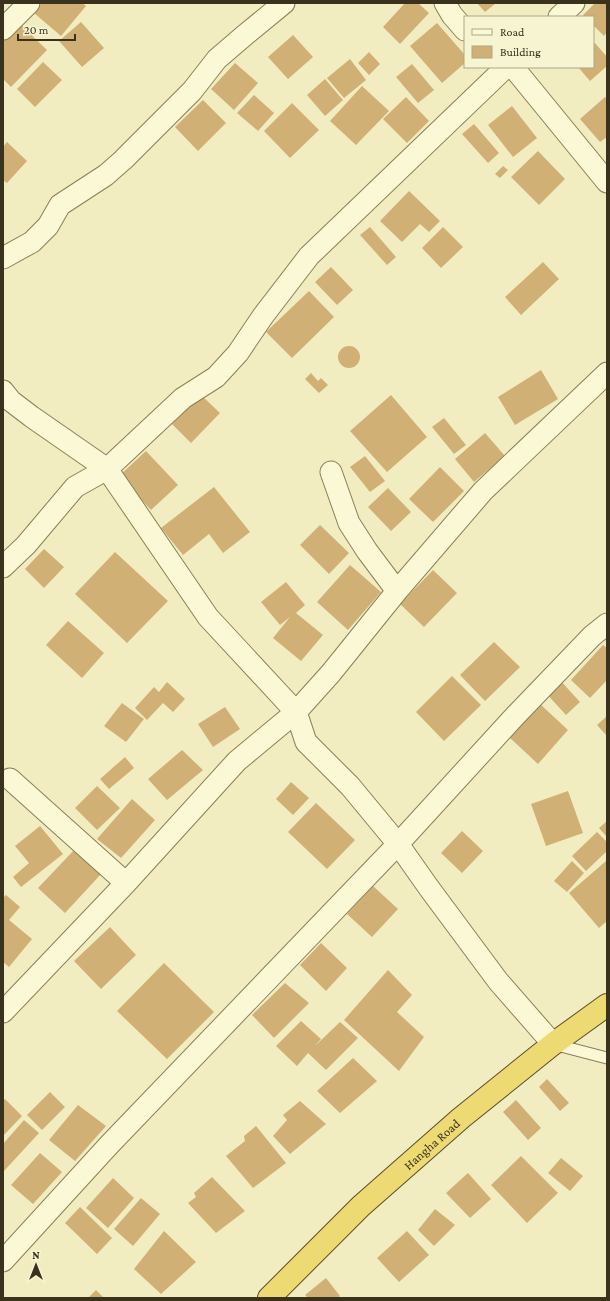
<svg xmlns="http://www.w3.org/2000/svg" width="610" height="1301" viewBox="0 0 610 1301" font-family="'Crimson Pro',serif">
	<style>
		.building { fill: #d1b075 }
		.lines { fill: none; stroke-linecap: round; stroke-linejoin: round }
		.service-casing { stroke: #8b7f58; stroke-width: 13 }
		.minor-casing { stroke: #8b7f58; stroke-width: 23 }
		.trunk-casing { stroke: #594b2c; stroke-width: 24 }
		.service { stroke: #fbf8d5; stroke-width: 11 }
		.minor { stroke: #fbf8d5; stroke-width: 21 }
		.trunk { stroke: #eeda72; stroke-width: 22 }
		.labels { text-anchor: middle; dominant-baseline: central; stroke-width: 3; stroke-linejoin: round; paint-order: stroke }
		.street-label { font-size: 13px; fill: #3a321d; stroke: #f7f5d1 }
	</style>
	<rect width="100%" height="100%" fill="#f1edc1"/>
	<!-- building -->
	<path class="building" d="M42,3H82L86,6L61,36L34,13Z
		M405,3H418L429,13L400,44L383,27Z
		M477,3H496L485,12Z
		M595,3H607V32L604,36L593,25V17H585L583,15Z
		M81,22L104,48L82,67L59,41Z
		M437,23L465,55V63L442,83L410,46Z
		M20,24L47,50L11,87L3,79V41Z
		M293,35L313,57L288,79L268,57Z
		M595,43L607,57V66L590,81L578,67H593V45Z
		M369,52L380,64L369,75L358,63Z
		M350,59L366,80L344,98L327,78Z
		M43,62L62,80L35,107L17,89Z
		M235,63L258,83L234,110L211,89Z
		M412,64L434,90L418,103L396,77Z
		M325,79L343,100L325,116L307,95Z
		M362,86L389,111L356,145L330,121Z
		M254,95L274,113L258,131L237,113Z
		M406,97L429,121L407,143L383,119Z
		M605,97L607,99V137L600,142L580,119Z
		M203,100L226,123L198,151L175,127Z
		M292,103L319,130L290,158L264,131Z
		M512,106L537,138L513,157L488,125Z
		M474,124L499,153L488,163L462,134Z
		M7,142L27,161L7,183L3,180V147Z
		M538,151L565,179L539,205L511,177Z
		M503,166L508,170L500,178L495,174Z
		M409,191L440,221L429,232L420,224L402,242L380,221Z
		M370,227L396,257L387,265L360,235Z
		M443,227L463,247L441,268L422,248Z
		M543,262L559,279L521,315L505,297Z
		M331,267L353,290L337,305L315,282Z
		M309,291L334,317L292,358L266,332Z
		M338 357a11 11 0 1 1 22 0a11 11 0 1 1-22 0Z
		M541,370L558,399L515,425L498,397Z
		M311,373L318,381L321,378L328,385L319,393L305,379Z
		M201,395L220,413L191,443L172,424Z
		M391,395L427,437L387,472L350,431Z
		M444,418L466,445L454,454L432,427Z
		M485,433L505,456L474,482L455,459Z
		M146,451L178,485L151,510L119,476Z
		M365,456L385,481L370,492L350,467Z
		M440,467L464,491L433,522L409,499Z
		M214,487L250,532L223,553L209,534L183,555L161,528Z
		M388,488L411,512L391,531L368,507Z
		M320,525L349,553L329,574L300,545Z
		M44,549L64,567L44,588L25,569Z
		M115,552L168,601L127,643L75,594Z
		M350,565L381,592L348,630L317,602Z
		M433,570L457,593L424,627L400,604Z
		M286,582L305,605L296,613L323,635L301,661L273,638L290,617L280,625L261,602Z
		M68,621L104,653L82,678L46,645Z
		M494,642L520,667L485,701L460,675Z
		M603,645L607,648V680L590,698L571,680Z
		M452,676L481,705L444,741L416,712Z
		M558,678L580,702L566,715L544,691Z
		M167,682L185,699L173,712L163,703L147,720L135,708L154,687L159,692Z
		M122,703L144,719L126,742L104,726Z
		M540,704L568,730L538,764L509,737Z
		M225,707L240,729L213,747L198,724Z
		M607,716V736L597,725Z
		M182,750L203,770L167,800L148,779Z
		M125,757L134,768L109,789L100,779Z
		M291,782L309,798L293,815L276,799Z
		M97,786L120,808L97,830L75,808Z
		M568,791L583,833L546,846L531,804Z
		M132,799L155,820L121,858L97,839Z
		M316,803L355,840L327,869L288,832Z
		M607,821V837L599,828Z
		M40,826L63,854L21,887L13,877L29,863L15,846Z
		M462,831L483,851L462,873L441,853Z
		M597,832L607,842V851L586,871L572,856Z
		M76,848L102,873L65,913L38,888Z
		M572,861L584,873L567,892L554,881Z
		M606,861L607,862V921L599,928L569,893Z
		M373,886L398,909L372,937L347,914Z
		M6,895L20,907L9,920L32,939L9,967L3,962V898Z
		M110,927L136,955L101,989L74,961Z
		M321,943L347,968L326,991L300,965Z
		M164,963L214,1012L167,1059L117,1011Z
		M388,970L412,995L397,1012L424,1037L399,1071L344,1020Z
		M285,983L309,1003L274,1038L252,1015Z
		M301,1021L321,1039L315,1046L340,1022L358,1038L326,1070L308,1053L297,1066L276,1046Z
		M353,1058L377,1081L340,1113L317,1091Z
		M547,1079L569,1103L560,1111L539,1087Z
		M50,1092L65,1107L42,1130L27,1115Z
		M5,1099L22,1116L3,1136V1101Z
		M516,1100L541,1128L528,1140L503,1112Z
		M300,1101L326,1124L290,1154L273,1136L287,1120L283,1115Z
		M78,1105L106,1126L75,1161L49,1140Z
		M24,1120L39,1133L4,1171L3,1170V1144Z
		M256,1126L286,1163L253,1188L226,1156L245,1141L244,1136Z
		M40,1153L62,1172L33,1204L11,1185Z
		M521,1156L558,1193L527,1223L491,1185Z
		M561,1158L583,1176L570,1191L548,1173Z
		M468,1173L491,1199L470,1218L446,1193Z
		M212,1177L245,1211L216,1233L188,1203L196,1197L194,1193Z
		M113,1178L134,1198L108,1228L86,1208Z
		M141,1198L160,1214L133,1246L114,1229Z
		M80,1207L112,1238L97,1254L65,1223Z
		M435,1209L455,1225L434,1246L418,1230Z
		M164,1231L196,1262L161,1294L134,1269Z
		M407,1231L429,1255L399,1282L377,1258Z
		M326,1278L340,1296L338,1298H308L305,1295Z
		M96,1290L104,1298H88Z"/>
	<g class="lines">
		<defs>
			<path id="service" d="M553,1044L607,1058"/>
			<path id="minor" d="M445,3L452,15L465,30
				M559,17L574,3
				M3,29L29,3
				M513,67L607,182
				M3,258L32,242L48,226L60,205L106,175L123,160L192,91L217,59L245,35L284,3
				M3,391L11,401L32,417L107,469L208,617L296,712L306,742L350,786L398,844L429,888L498,981L553,1044
				M331,472L349,523L367,551L397,591
				M3,567L26,545L75,487L107,469L183,398L216,377L238,353L263,316L309,256L506,67
				M10,779L126,883
				M3,1012L126,883L237,761L296,712L331,673L397,591L483,491L607,373
				M3,1261L109,1145L398,844L515,716L592,636L607,624"/>
			<g id="trunk">
				<path id="s1" d="M269,1298L361,1206L461,1118L553,1044L607,1005"/>
			</g>
		</defs>
		<!-- service casing -->
		<use href="#service" class="service-casing"/>
		<!-- minor casing -->
		<use href="#minor" class="minor-casing"/>
		<!-- trunk casing -->
		<use href="#trunk" class="trunk-casing"/>
		<!-- service -->
		<use href="#service" class="service"/>
		<!-- minor -->
		<use href="#minor" class="minor"/>
		<!-- trunk -->
		<use href="#trunk" class="trunk"/>
	</g>
	<g class="labels">
		<!-- street labels -->
		<g class="street-label">
			<text stroke="none"><textPath href="#s1" startOffset="224">Hangha Road</textPath></text>
		</g>
	</g>
	<!-- border -->
	<rect width="610" height="1301" fill="none" stroke="#3a321d" stroke-width="8"/>
	<!-- legend -->
	<rect x="464" y="16" width="130" height="52" fill="#f7f5d1" stroke="#aba789"/>
	<rect x="472" y="29" width="20" height="6" fill="#fbf8d5" stroke="#aba789"/>
	<text x="500" y="36" font-size="12" fill="#3a321d">Road</text>
	<rect x="472" y="46" width="20" height="12" fill="#d1b075" stroke="#aba789"/>
	<text x="500" y="56" font-size="12" fill="#3a321d">Building</text>
	<!-- north arrow -->
	<g transform="translate(36 1265)" stroke="#f7f5d1" stroke-width="3" paint-order="stroke">
	<path d="M0-3L7 15L0 10L-7 15Z" fill="#3a321d"/>
	<text y="-6" font-size="11" font-weight="bold" text-anchor="middle" fill="#3a321d">N</text>
	</g>
	<!-- scale -->
	<path d="M18 34v6h57v-6" fill="none" stroke="#3a321d" stroke-width="2"/>
	<text x="24" y="34" font-size="12" fill="#3a321d" stroke="#f7f5d1" stroke-width="3" paint-order="stroke">20 m</text>
</svg>
